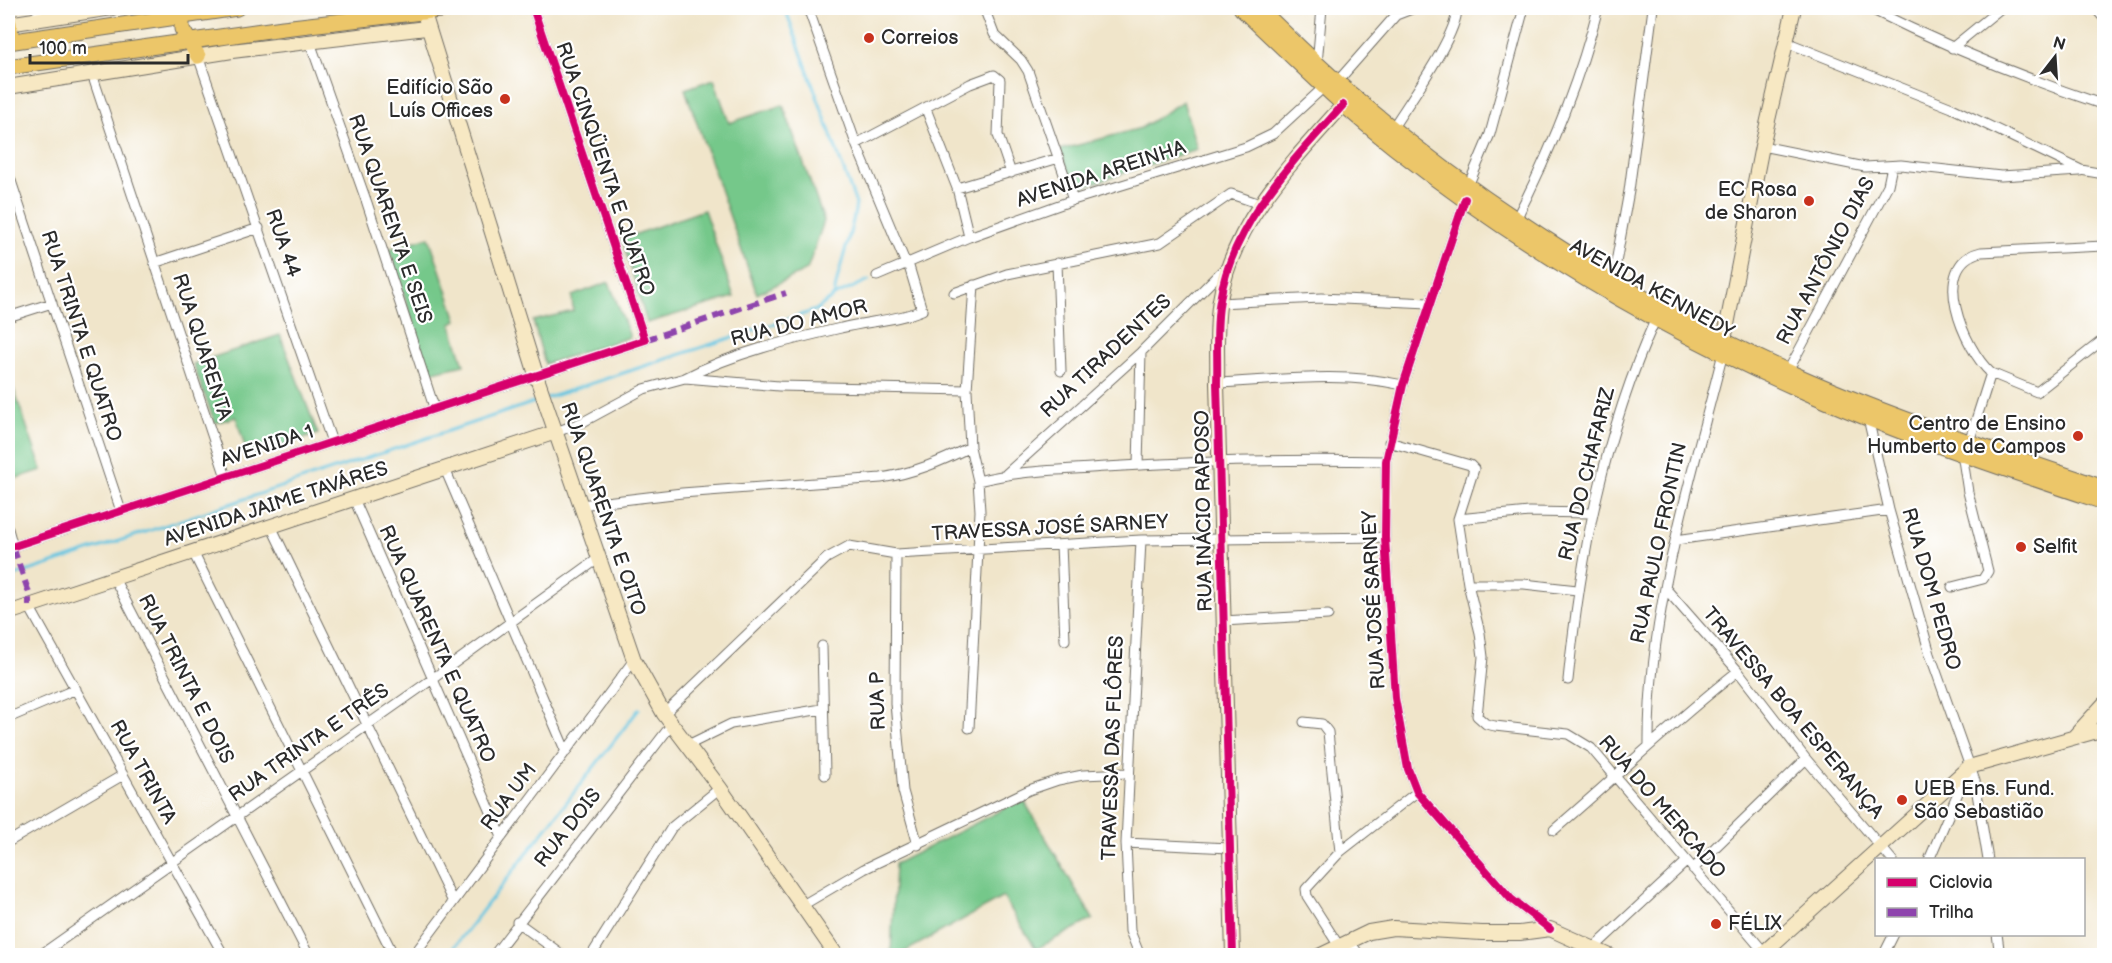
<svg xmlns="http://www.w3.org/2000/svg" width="2112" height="963" viewBox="0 0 2112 963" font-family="'Balsamiq Sans',sans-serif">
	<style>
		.green { fill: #75c88a; stroke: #507a5a; stroke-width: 1.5 }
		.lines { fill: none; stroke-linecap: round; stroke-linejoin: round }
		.stream { stroke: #63c5e1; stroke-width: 3 }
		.street-casing { stroke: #706c63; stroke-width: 11 }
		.secondary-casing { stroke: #706c63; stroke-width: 16 }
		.primary-casing { stroke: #706c63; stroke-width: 17 }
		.street { stroke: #fff; stroke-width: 9 }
		.secondary { stroke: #f7e8c3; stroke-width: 14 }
		.primary { stroke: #ecc669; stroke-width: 15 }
		.quiet { stroke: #8e44ad; stroke-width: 6; stroke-dasharray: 12 6; stroke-linecap: butt }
		.cycleway-casing { stroke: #fff; stroke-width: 11 }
		.cycleway { stroke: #d6006c; stroke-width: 8 }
		.poi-dot { fill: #c8321e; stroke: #fff; stroke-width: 2 }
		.labels { text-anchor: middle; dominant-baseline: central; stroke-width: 4.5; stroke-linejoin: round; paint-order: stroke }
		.poi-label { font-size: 20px; fill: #2b2b2b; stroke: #fff; text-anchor: start }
		.street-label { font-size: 20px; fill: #2b2b2b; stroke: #fff }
	</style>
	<rect width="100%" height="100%" fill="#fff"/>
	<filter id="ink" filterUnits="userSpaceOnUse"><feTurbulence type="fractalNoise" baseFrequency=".0167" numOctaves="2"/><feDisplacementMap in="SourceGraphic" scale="12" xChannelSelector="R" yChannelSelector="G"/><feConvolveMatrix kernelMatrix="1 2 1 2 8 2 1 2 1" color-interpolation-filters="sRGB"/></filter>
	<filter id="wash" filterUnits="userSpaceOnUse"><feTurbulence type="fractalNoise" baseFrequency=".008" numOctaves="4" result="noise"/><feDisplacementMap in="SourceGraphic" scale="24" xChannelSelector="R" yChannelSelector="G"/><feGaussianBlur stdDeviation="1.35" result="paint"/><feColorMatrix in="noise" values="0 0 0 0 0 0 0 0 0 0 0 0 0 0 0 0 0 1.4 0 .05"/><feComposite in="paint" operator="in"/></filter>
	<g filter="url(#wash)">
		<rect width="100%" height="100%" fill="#f0e5ca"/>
		<!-- green -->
		<path class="green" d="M714,79L729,123L783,105L824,221L807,270L757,294L685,89Z
			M1183,101L1197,149L1076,189L1060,150L1141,128Z
			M704,210L734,297L647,323L622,239Z
			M429,237L457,320L451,324L464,365L429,373L389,249Z
			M609,282L630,337L545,364L533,321L573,311L572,296Z
			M280,335L318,434L248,457L236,417L215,423L193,364Z
			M8,373L42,470L8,481Z
			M1023,799L1093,919L1036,949L1003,897L899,955H891L895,864Z"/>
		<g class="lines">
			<!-- stream -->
			<path class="stream" d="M785,8L856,204C852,235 839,264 834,296
				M547,398L816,310L834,296L869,280
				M8,578L541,400
				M447,956L639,709"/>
		</g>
	</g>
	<g filter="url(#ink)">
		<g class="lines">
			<defs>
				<path id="street" d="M808,8L856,144L906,264
					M984,8L994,34L1021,60L1028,71L1073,200
					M1869,8C1945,46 2023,78 2104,105
					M2095,8L2104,18
					M32,19L46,8
					M310,42L367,203L434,407
					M1786,42L1952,108L2081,170L2104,174
					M1952,48L2001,8
					M198,56L332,442
					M1317,64L1322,8
					M92,74L226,477
					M1337,82L1396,15L1414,8
					M926,109L957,188L969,237
					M1392,129C1408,103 1458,35 1457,8
					M856,144L970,84L994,75L1000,80L998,135L1011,173
					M1762,146L1865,167L1901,165L2001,176L2080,171
					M8,172L121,511
					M1468,186L1490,134L1524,8
					M957,188L1059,158
					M1465,199L1403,385L1386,461L1385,537L1395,698L1408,769L1417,792L1511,899L1550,929
					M1514,223C1550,153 1579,83 1598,8
					M154,263L259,228
					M1057,263L1061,371
					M877,276L969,237L1073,200L1246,147L1273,134L1324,87
					M1613,279L1629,191L1653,8
					M954,293L1007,274L1160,243L1231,194L1260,204
					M1219,303L1321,298L1429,303
					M8,317L52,303
					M1788,371L1888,185L1892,166
					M1991,373L2037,392L2104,339
					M685,378C733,353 789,340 841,328C868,321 896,321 922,310L908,263
					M1217,383C1278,380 1343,371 1403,385
					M1868,418L1889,510L1930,654L1975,781L1988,860
					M556,432L583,422L644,389L685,378L779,386L967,390
					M1389,442L1470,465L1474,469L1458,519L1468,584L1480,633L1483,657L1477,716L1486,724L1495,726L1568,734L1591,748L1764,952
					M1969,442L1991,373C1964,349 1928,264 1981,252L2104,246
					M1138,465L1141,352
					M445,469L566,752
					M1006,474L1141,352L1227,266
					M978,481C1020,470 1063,470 1106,467C1199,461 1293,459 1386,461
					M354,499L502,837
					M580,505L682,493L881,478C914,473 940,462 970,447
					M1458,519L1529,512L1591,513
					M271,526L453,902
					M8,529L13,547
					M1676,540L1889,510
					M1061,545L1065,640
					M8,548L645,340L533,8
					M193,552L394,956
					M896,554L895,703L903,791L918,845
					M114,578L309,956
					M1468,584H1524L1577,590
					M1952,587L1983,579L1988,571L1968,492L1962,453
					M1666,589L1738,671L1806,759L1892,860
					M29,606L224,956
					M1223,621L1328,615
					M822,646L825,775
					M1568,680C1581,553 1603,436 1656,318
					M664,714L827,558L849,546L896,554L1141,540L1385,537
					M8,718L76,689
					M1304,722L1322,724L1328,732L1340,852
					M969,728L980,511L978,481L970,447L967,390L974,285
					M1649,744C1648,611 1691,481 1723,353
					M688,745L731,724L822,709
					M1554,830C1616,777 1674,721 1738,671
					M8,842L123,775
					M1126,843L1229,848
					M1929,860L1967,772
					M1693,869L1806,759
					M801,906L864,869L1029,790L1058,780L1083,775L1128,773
					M517,922L564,956
					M1997,934L2000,956
					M1349,941L1360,956
					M1339,946L1307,896L1306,889L1340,852L1417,792
					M39,956L431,680L599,558
					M413,956L634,660
					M493,956L672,724
					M591,956L672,827L720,788
					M1140,956L1130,931L1126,843L1141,540
					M1585,956L1686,862
					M1883,956L1894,934"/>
				<path id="secondary" d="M423,10L538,381L634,660L664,714L720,788L837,956
					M8,24L112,8
					M8,87L232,51L426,28
					M1724,340L1762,146L1794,8
					M8,613L556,432
					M2074,737L2104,704
					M1233,956L1217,383C1218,356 1215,327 1220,300C1232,223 1293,161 1343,105
					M1319,956L1369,932L1393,928L1482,933H1520L1550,929L1610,956
					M1760,956L1969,767L2104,729"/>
				<path id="primary" d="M1241,8C1291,55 1339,104 1394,147C1515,242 1651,323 1792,386C1893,432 1999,467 2104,502
					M1259,8C1293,41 1327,75 1364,105C1491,212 1638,303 1789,372C1891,418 1999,452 2104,488
					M182,16V29L198,56
					M9,23L12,41
					M8,42L237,8
					M8,67L283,28L457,8"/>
			</defs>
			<!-- street casing -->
			<use href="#street" class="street-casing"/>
			<!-- secondary casing -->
			<use href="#secondary" class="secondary-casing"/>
			<!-- primary casing -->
			<use href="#primary" class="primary-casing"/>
			<!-- street -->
			<use href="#street" class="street"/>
			<!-- secondary -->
			<use href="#secondary" class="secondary"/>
			<!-- primary -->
			<use href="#primary" class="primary"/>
			<!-- quiet -->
			<path class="quiet" d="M645,340L786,293
				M13,547L29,593V606"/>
			<defs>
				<path id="cycleway" d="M1465,199L1403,385L1386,461L1385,537L1395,698L1408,769L1417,792L1511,899L1550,929
					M8,548L645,340L533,8
					M1233,956L1217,383C1218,356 1215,327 1220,300C1232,223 1293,161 1343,105"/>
			</defs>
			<!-- cycleway casing -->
			<use href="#cycleway" class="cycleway-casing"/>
			<!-- cycleway -->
			<use href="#cycleway" class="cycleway"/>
		</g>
	</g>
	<!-- markers -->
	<g class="poi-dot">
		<circle cx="869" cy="38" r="6"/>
		<circle cx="505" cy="99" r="6"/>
		<circle cx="1809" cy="201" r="6"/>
		<circle cx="2078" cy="436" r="6"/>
		<circle cx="2021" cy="547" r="6"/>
		<circle cx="1902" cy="800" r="6"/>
		<circle cx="1716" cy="924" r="6"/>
	</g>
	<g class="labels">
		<!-- poi labels -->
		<g class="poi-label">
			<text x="881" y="38">Correios</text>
			<text x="493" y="88" text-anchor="end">Edifício São<tspan x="493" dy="23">Luís Offices</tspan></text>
			<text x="1797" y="190" text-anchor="end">EC Rosa<tspan x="1797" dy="23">de Sharon</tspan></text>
			<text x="2066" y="424" text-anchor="end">Centro de Ensino<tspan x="2066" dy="23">Humberto de Campos</tspan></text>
			<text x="2033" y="547">Selfit</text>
			<text x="1914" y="789">UEB Ens. Fund.<tspan x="1914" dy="23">São Sebastião</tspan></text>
			<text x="1728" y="924">FÉLIX</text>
		</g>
		<!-- street labels -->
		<g class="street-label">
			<text transform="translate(605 169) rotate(71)">RUA CINQÜENTA E QUATRO</text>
			<text transform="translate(1101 174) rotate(-18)">AVENIDA AREINHA</text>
			<text transform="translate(390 219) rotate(71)">RUA QUARENTA E SEIS</text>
			<text transform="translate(283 243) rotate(71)">RUA 44</text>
			<text transform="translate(1826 261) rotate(-62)">RUA ANTÔNIO DIAS</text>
			<text transform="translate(1652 289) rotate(29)">AVENIDA KENNEDY</text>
			<text transform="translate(799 323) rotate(-14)">RUA DO AMOR</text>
			<text transform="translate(81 336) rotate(72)">RUA TRINTA E QUATRO</text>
			<text transform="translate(202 347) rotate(72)">RUA QUARENTA</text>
			<text transform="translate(1106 356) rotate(-43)">RUA TIRADENTES</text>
			<text transform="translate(267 446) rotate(-18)">AVENIDA 1</text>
			<text transform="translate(1587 474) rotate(-76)">RUA DO CHAFARIZ</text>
			<text transform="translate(276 504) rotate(-18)">AVENIDA JAIME TAVÁRES</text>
			<text transform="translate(603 509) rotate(71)">RUA QUARENTA E OITO</text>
			<text transform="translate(1204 511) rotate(-91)">RUA INÁCIO RAPOSO</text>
			<text transform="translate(1050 528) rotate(-3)">TRAVESSA JOSÉ SARNEY</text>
			<text transform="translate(1659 543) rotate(-78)">RUA PAULO FRONTIN</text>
			<text transform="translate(1931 589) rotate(74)">RUA DOM PEDRO</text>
			<text transform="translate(1374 600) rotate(-93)">RUA JOSÉ SARNEY</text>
			<text transform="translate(437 644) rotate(66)">RUA QUARENTA E QUATRO</text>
			<text transform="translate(186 679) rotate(63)">RUA TRINTA E DOIS</text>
			<text transform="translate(878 701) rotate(-92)">RUA P</text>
			<text transform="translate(1793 713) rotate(50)">TRAVESSA BOA ESPERANÇA</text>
			<text transform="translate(309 743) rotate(-35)">RUA TRINTA E TRÊS</text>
			<text transform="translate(1113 748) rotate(-88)">TRAVESSA DAS FLÔRES</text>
			<text transform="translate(143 772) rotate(61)">RUA TRINTA</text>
			<text transform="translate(509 797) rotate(-53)">RUA UM</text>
			<text transform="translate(1662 807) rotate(49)">RUA DO MERCADO</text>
			<text transform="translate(568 828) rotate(-52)">RUA DOIS</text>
		</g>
	</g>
	<!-- margin -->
	<rect width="2112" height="963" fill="none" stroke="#fff" stroke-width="30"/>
	<!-- legend -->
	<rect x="1875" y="858" width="210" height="78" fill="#ffffff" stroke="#aaaaaa" stroke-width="1.5"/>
	<rect x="1887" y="878" width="30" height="9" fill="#d6006c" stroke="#aaaaaa" stroke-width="1.5"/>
	<text x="1929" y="888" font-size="18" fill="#2b2b2b">Ciclovia</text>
	<rect x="1887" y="908" width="30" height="9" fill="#8e44ad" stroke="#aaaaaa" stroke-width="1.5"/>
	<text x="1929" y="918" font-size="18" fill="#2b2b2b">Trilha</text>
	<!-- north arrow -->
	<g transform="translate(2055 57) rotate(17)" stroke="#ffffff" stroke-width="4.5" paint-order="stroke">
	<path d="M0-4.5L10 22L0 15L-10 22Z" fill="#2b2b2b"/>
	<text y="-9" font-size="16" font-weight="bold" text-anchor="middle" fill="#2b2b2b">N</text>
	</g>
	<!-- scale -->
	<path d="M30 54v9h158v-9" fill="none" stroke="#2b2b2b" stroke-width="3"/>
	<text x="39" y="54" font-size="18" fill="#2b2b2b" stroke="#ffffff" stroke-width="4.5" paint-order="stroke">100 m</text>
</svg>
